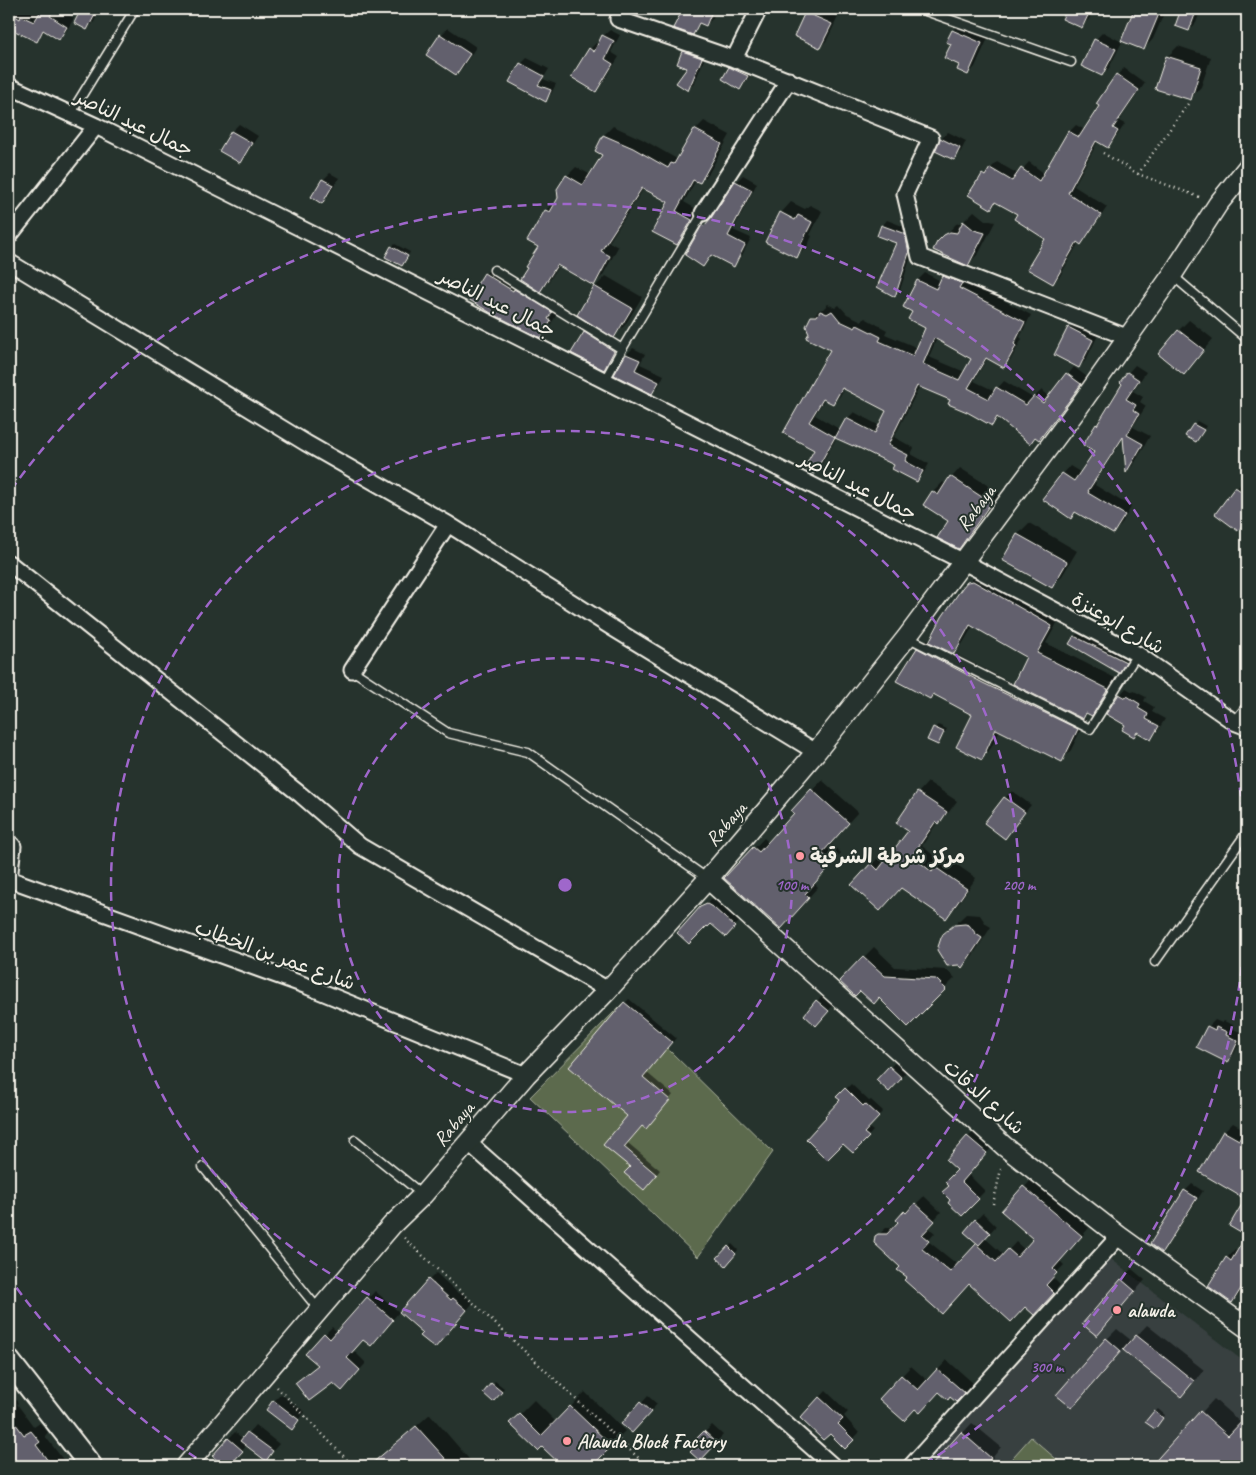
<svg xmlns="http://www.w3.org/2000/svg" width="1256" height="1475" viewBox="0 0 1256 1475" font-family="Caveat,'Playpen Sans Arabic',sans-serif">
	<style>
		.built { fill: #384040 }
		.green { fill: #5c6b4d; stroke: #a8ae9a }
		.shadow { fill: #0007; fill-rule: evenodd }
		.building { fill: #62606d; stroke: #f4f1e8; fill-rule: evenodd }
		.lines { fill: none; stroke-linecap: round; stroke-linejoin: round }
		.service-casing { stroke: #f4f1e8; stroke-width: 11 }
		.minor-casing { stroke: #f4f1e8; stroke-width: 19 }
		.tertiary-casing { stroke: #f4f1e8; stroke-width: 22 }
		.secondary-casing { stroke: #f4f1e8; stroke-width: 25 }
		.path { stroke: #f4f1e8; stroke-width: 2.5; stroke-dasharray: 1 4; stroke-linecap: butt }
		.service { stroke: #26332d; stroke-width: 8 }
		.minor { stroke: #26332d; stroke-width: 15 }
		.tertiary { stroke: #26332d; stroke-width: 19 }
		.secondary { stroke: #26332d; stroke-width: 21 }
		.ring { fill: none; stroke: #9f67cb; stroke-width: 2.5; stroke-dasharray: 9 6 }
		.poi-dot { fill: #ff9aa2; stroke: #26332d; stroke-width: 2 }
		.labels { text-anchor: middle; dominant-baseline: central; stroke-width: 4; stroke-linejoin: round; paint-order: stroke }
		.street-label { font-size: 20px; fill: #f4f1e8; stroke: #26332d }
		.poi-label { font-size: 20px; font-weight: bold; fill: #f4f1e8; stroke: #26332d; text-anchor: start }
		.centre { fill: #9f67cb; stroke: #26332d; stroke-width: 2.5 }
		.ring-label { font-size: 15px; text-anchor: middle; font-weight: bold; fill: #9f67cb; stroke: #26332d; stroke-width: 4; stroke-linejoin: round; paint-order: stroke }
	</style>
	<rect width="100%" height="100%" fill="#26332d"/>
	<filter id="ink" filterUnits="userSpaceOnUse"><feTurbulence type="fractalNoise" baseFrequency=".02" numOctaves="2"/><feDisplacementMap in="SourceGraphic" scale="10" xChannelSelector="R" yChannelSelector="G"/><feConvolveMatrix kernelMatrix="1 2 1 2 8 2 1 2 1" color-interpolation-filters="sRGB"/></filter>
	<g filter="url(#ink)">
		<!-- built -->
		<path class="built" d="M1107,1256L1247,1364V1466H912Z"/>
		<!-- green -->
		<path class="green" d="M622,1004L773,1152L698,1257L530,1097Z
			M1031,1437L1064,1466H1005Z"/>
		<!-- shadow -->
		<path class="shadow" d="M9,9H24L28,11L31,9L41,14L43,9H58L74,18L67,30L59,38L45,30L36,40L9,26Z
			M83,9H100L94,22L87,29L75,22Z
			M683,9H716L713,18L706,25L701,23L692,33L675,27Z
			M810,9H820L838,17L827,40L820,47L806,12Z
			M1068,9H1094L1089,19L1082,26L1064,18Z
			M1118,9H1166L1153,39L1144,49L1133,14Z
			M1182,9H1201L1196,23L1189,30L1177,26Z
			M960,23L989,36L975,67L968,74L961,64L952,44L948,42L953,30Z
			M448,28L476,47L463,67L456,74L441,35Z
			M610,30L620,35L611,52L619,57L602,84L595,90L590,49L596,43L599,45L603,36Z
			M1103,32L1122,42L1109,68L1102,75L1083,66L1096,39Z
			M689,46L707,52L694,84L688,89V67L683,52Z
			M1178,46L1211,57L1201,87L1190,98L1167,57Z
			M527,58L549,69L543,79L556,84L551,94L546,100L521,64Z
			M737,61L754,69L747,81L740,88L730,68Z
			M1124,68L1145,83L1119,121L1125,124L1114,140L1108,147L1098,141L1074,186L1107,207L1088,236L1081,243L1079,242L1060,276L1053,283L1046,239L1019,213L997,201L991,207L982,177L997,162L1018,174L1029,162L1045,174L1069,132L1076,125L1085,130L1117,75Z
			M704,121L730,135L709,173L700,182L696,180L684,202L700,211L686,235L677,244L669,202L644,188L609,242L618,247L603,275L594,284L559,265L549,281L540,290L539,246L529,240L546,210L555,202H557L567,176L576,167L591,175L604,154L596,151L604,135L613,126L642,139L677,159L681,154L695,130Z
			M239,124L258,136L246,154L239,161L221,150L232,131Z
			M948,132L966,141L961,151L954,158L941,139Z
			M330,173L339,178L329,195L322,202L323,180Z
			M743,175L757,183L733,230L751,238L740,259L733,265L712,255L703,266V226L711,220L736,182Z
			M791,202L805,209L810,205L822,211L810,235L812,236L808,245L797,256L781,213Z
			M974,211L985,220L995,222L979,253L968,264L938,243L956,224L963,222Z
			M887,220L910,229L914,247L900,290L894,295L897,242L882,226Z
			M395,244L410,252L405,262L392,247Z
			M492,267L521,284L522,283L558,305L554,312L557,314L548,329L541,336L485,274Z
			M950,270L966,280L1031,315L1020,337L1022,339L1011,359L1004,366L988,357L974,381L995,391L1004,381L1033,398L1042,390L1050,397L1074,367L1087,377L1039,438L999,417L991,424L951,400L920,386L894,437L914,448L911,454L929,464L923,474L916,481L896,465L837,437L821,465L814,472L816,450L784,432L832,350L810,333L812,317L819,310L823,309L828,304L835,308L839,305L847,314L862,321L865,318L887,330L885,334L918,348L927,327L914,311L905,307L918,280L925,273L941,281ZM937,338L973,358L965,372L929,357ZM845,387L888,411L880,426L854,412L847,419L841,430L815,415L825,398L833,403L840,396Z
			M606,276L642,297L625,325L614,336L579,314L595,287Z
			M1189,320L1213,339L1184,373L1179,330Z
			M1076,321L1099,333L1086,360L1079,367L1069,328Z
			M592,326L621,344L611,361L604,368L585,333Z
			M633,348L645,354L640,364L664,375L658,387L652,393L616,374L627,354Z
			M1135,365L1146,372L1133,391L1143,397L1140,402L1146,406L1133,427L1150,436L1134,464L1127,471L1124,437L1095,482L1096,483L1095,485L1131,507L1121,525L1113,533L1076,511L1071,517L1063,474L1070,466L1080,472L1095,451L1097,425L1102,420L1123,384L1128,373Z
			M1197,421L1206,426L1196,441L1187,436Z
			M960,468L1000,493L968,538L959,547L950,521L924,504L933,492L943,482L946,484Z
			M1243,481L1247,484V520L1238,529L1217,514Z
			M1029,523L1077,551L1062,576L1052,586L1004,559L1018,534Z
			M978,573L1061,616L1046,643L1117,679L1101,704L1091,714L1088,712L1082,717L1086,719L1071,750L1062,760L1000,730L991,748L981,758L973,715L934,693L930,698L918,649L928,639L931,641L968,583ZM973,626L1028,656L1014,684L953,653L963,643Z
			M1082,629L1132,654L1125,664L1118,671L1075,636Z
			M1126,688L1133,692L1134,691L1146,697L1144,701L1154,707L1152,712L1165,719L1157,732L1150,738L1138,731L1134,736L1127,724L1120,695Z
			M938,725L947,729L938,743L934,728Z
			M1247,775V783L1244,780Z
			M822,780L858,812L830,843L841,853L814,883L818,887L790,918L726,878L764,838L769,843L796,813L793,811Z
			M928,782L957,801L949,812L939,822L938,821L922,846L942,862L947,858L976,878L956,907L946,917L901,887L890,899L872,864L882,854L887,859L910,831L898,823L918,793Z
			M1012,791L1031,805L1005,837V798Z
			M711,899H717L741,920L725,936L711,922L678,933Z
			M966,914L980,915L986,924L991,927L973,955L962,966L944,935Z
			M874,947L895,967L947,970L955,978L908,1025L879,997L841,980Z
			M824,994L835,1003L823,1017L817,1001Z
			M629,999L676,1038L646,1072L673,1095L650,1123L643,1125L628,1143L660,1170L649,1184L631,1167L605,1145L629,1116L625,1003Z
			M1215,1020L1222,1023L1224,1021L1233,1025L1232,1028L1244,1034L1234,1054L1227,1061L1208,1027Z
			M897,1060L908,1070L889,1090L878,1080Z
			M851,1084L869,1101L871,1100L883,1111L868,1127L873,1131L853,1152L841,1100L838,1097Z
			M1233,1123L1247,1131V1235L1231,1226L1246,1198L1201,1171L1224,1132Z
			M975,1130L993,1146L968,1174L985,1191L962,1214L952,1200L950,1185L959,1170L968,1137Z
			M1032,1179L1089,1228L1060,1261L1064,1265L1052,1277L1060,1285L1041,1306H1025L969,1283L908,1277L876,1237L887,1227H895L905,1212L912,1205L914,1206L924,1196L941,1212L928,1227L935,1233L928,1241L958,1265L979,1243L976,1220L983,1213L996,1226L985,1238L1004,1255L1016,1242L1025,1250L1035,1238L1003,1211Z
			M1192,1184L1203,1191L1168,1244L1161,1251L1151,1244L1185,1191Z
			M1247,1237V1282L1241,1293L1232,1302L1227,1258L1235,1249L1239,1251Z
			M732,1244L738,1250L726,1264L719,1258Z
			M1132,1269L1145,1280L1097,1335L1122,1280Z
			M436,1273L459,1294L461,1292L473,1303L442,1339L425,1332L429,1280Z
			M375,1291L399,1312L377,1338L363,1339L353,1350L366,1363L348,1383L319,1364L325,1334L332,1327L338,1333Z
			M1147,1325L1204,1370L1192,1384L1181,1395L1123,1349L1082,1396L1107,1339L1117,1329L1132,1341Z
			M947,1360L973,1383L956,1401L950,1396L939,1391L915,1408L881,1398L911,1366L928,1381Z
			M495,1381L504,1388L496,1397L492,1384Z
			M826,1391L848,1412L844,1416L859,1433L845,1447L830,1433L801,1418Z
			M585,1392L625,1431L591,1466H563L542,1446L511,1423L534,1400L556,1422Z
			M9,1393L11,1396L13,1395L18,1403L17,1404L34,1427L40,1423L48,1432L45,1436L68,1466H22L19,1462L12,1466H9Z
			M281,1394L305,1412L291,1428L274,1401Z
			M648,1396L657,1404L639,1425L623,1424Z
			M1214,1399L1242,1424L1247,1417V1466H1235L1231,1463L1228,1466H1153Z
			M1158,1409L1165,1415L1158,1425L1155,1412Z
			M430,1414L475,1466H382L377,1461Z
			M972,1423L1001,1447L986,1466H932Z
			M255,1425L279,1444L266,1459L247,1445L232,1462L235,1466H214L220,1461L228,1439L235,1432L243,1439Z
			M712,1425L723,1435L700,1460V1443L697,1440Z"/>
		<!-- building -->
		<path class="building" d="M42,9H54L50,16L67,27L59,40L43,30L37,42L9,28V12L20,19L21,16L34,22Z
			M81,9H98L87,30L74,23Z
			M683,9H713L706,26L699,23L693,35L673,28Z
			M1067,9H1091L1082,28L1062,19Z
			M1134,9H1161L1144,50L1121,41Z
			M1181,9H1197L1189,31L1175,26Z
			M805,12L832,24L820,48L794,36Z
			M952,30L982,43L968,75L957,70L959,65L944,58L951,44L946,42Z
			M440,34L470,54L456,75L426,55Z
			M602,35L614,41L605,59L613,64L596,92L571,77L589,48L594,52Z
			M1094,39L1116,49L1102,76L1081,66Z
			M682,51L702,58L688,91L676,83L687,68L677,64Z
			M1166,56L1201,67L1191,100L1155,89Z
			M520,63L544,76L538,85L551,90L546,102L509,82Z
			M729,67L748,76L740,90L722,79Z
			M1116,74L1139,90L1113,128L1118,131L1108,148L1096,141L1068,193L1101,215L1081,245L1077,242L1053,284L1027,269L1045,239L1014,219L1017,214L995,202L991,209L968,195L977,181H978L982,174L985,176L990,168L1012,181L1021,168L1039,181L1068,131L1079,137L1099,106L1096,104Z
			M694,129L722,144L700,183L693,180L676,211L692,220L677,245L652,232L668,202L642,188L601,251L610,256L594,286L557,265L540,292L520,279L527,268L525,267L538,247L527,241L545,210L550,212L558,198L557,189L566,175L583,185L602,155L595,151L603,135L633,148L668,168L671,163L674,164Z
			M231,131L252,143L240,163L219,151Z
			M940,138L960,148L954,160L935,151Z
			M322,179L333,185L322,204L311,197Z
			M735,181L752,190L728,236L745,245L734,267L711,255L703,267L685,255L702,225L704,226L711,218Z
			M780,212L795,220L798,215L812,222L800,246L802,247L797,258L765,242Z
			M963,221L974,230L985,233L968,266L933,250L937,242L944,235L950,232L957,233Z
			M881,225L905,234L909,253L895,297L877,287L896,243L877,236Z
			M391,246L408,256L402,266L385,257Z
			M484,273L513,291L514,289L552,312L548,319L551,321L541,338L491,313L468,299Z
			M942,276L962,283L959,288L1025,322L1014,344L1016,346L1004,368L986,358L968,388L989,399L996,387L1026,405L1034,396L1043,403L1066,373L1081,384L1069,401L1039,440L1035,437L1030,444L997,417L992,426L967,412L948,404L950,400L917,386L888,445L908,455L905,461L923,471L917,482L892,469L894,465L853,445V446L835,438L846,418L875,433L886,411L842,388L833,404L823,399L809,422L835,437L814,474L804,468L814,450L783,433L830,350L806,338L809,333L806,326L811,316H817L820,311L827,314L832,311L840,321L855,328L857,325L881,337L879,341L913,356L925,328L908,319L912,312L903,307L917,280L936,289ZM934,338L971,359L959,380L923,364Z
			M594,286L632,308L614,338L577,315Z
			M1068,327L1093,340L1079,368L1054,355Z
			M1178,330L1204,350L1184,375L1158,354Z
			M584,332L614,351L604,370L571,353Z
			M626,354L640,360L635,370L659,382L652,394L614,375Z
			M1127,372L1139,380L1126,399L1136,405L1133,410L1139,414L1127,435L1143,444L1126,473L1123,437L1088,491H1089L1088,493L1125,515L1113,534L1075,512L1071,519L1042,499L1062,473L1074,481L1094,452L1083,445L1096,424L1097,425L1122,384L1120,382Z
			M1193,424L1204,430L1196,442L1185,436Z
			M950,476L991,503L959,549L937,538L948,521L923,505L932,491L938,495Z
			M1235,487L1247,495V519L1238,531L1215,514Z
			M1017,534L1067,562L1052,588L1002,560Z
			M973,581L1052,626L1037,653L1108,689L1092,716L1086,713L1083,719L1013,684L1026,657L970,625L954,654L929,642L942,617L962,588L967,582Z
			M1074,636L1126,662L1119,673L1069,644Z
			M917,648L983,683L1078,729L1062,762L996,729L982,760L956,747L972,715L933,694L930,699L896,681Z
			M1119,694L1126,698L1127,696L1140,704L1138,708L1148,714L1146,719L1159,726L1151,740L1137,732L1134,737L1122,730L1125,725L1106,714Z
			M933,727L944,732L938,745L927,740Z
			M811,789L849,823L822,853L833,863L805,894L809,898L781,929L724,878L753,847L759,852L794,813L791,811Z
			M917,792L947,812L939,824L936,821L912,856L932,872L935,867L967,889L946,919L901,888L880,911L851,885L871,863L878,870L908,831L896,823Z
			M1004,797L1025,812L1005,839L984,823Z
			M707,904L714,908L735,927L726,937L711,924L708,927L707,926L689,944L677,933L700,907Z
			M965,924L969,925L976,934L982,938L962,968L959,965L947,966L937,950L941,938L943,934L954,925Z
			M863,956L885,976L936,979L946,989L908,1027L879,998L874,1004L860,991L855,996L839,981Z
			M816,1000L829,1011L816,1026L804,1015Z
			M624,1002L672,1042L643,1077L670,1100L646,1129L642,1126L624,1147L657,1175L644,1190L624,1173L630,1167L603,1145L627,1116L569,1067Z
			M1207,1026L1215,1030L1216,1027L1227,1032L1226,1035L1238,1041L1228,1063L1196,1047Z
			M889,1066L902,1078L889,1092L876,1080Z
			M845,1088L863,1106L865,1104L879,1117L864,1133L869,1137L853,1153L843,1144L827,1160L806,1139L826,1117L825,1116L840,1100L836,1097Z
			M1247,1127V1279L1232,1303L1208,1286L1226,1257L1231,1261L1246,1236L1229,1226L1245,1199L1199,1172L1223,1131L1239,1140Z
			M967,1136L987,1153L962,1182L979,1199L962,1216L948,1203L950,1200L942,1192L949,1186L945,1182L957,1170L946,1160Z
			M1023,1186L1082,1236L1053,1269L1057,1273L1046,1285L1054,1293L1034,1315L1025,1307L1011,1322L969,1284L942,1314L904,1280L907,1277L897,1270L900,1267L874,1243L875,1236L878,1234H887L898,1222L896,1220L904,1211L906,1213L915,1203L935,1221L922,1235L929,1241L922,1249L950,1272L976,1244L996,1262L1008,1249L1017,1257L1033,1239L1001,1211Z
			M1184,1190L1197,1198L1162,1253L1150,1244Z
			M975,1219L990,1233L979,1245L964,1232Z
			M728,1246L736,1254L726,1266L717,1258Z
			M428,1279L451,1300L453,1298L467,1310L435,1348L420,1336L423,1333L399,1312Z
			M1121,1279L1135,1291L1097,1336L1082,1324Z
			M367,1297L393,1320L371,1346L363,1340L347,1358L360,1370L342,1391L333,1383L309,1401L295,1383L318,1365L305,1354L324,1333L330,1339Z
			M1136,1335L1194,1381L1181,1397L1123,1350Z
			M1106,1338L1121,1351L1072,1408L1056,1395Z
			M937,1369L965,1393L956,1402L950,1397L948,1400L939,1392L920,1413L915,1409L904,1421L879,1399L901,1375L918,1390Z
			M491,1383L502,1392L493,1402L483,1393Z
			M819,1397L843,1419L838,1424L854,1440L845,1449L830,1434L823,1440L800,1418Z
			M273,1400L299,1420L292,1430L266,1410Z
			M640,1402L651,1412L632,1433L621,1424Z
			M570,1406L612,1446L592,1466H562L542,1447L538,1451L509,1423L519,1414L541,1436Z
			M1154,1411L1163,1418L1155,1429L1145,1422Z
			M1200,1411L1228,1436L1247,1416V1466H1151Z
			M9,1415L24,1435L31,1431L40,1442L36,1445L52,1466H9Z
			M416,1426L452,1466H369Z
			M704,1431L717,1443L700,1461L690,1452L699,1443L695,1440Z
			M247,1432L273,1451L266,1461L240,1441Z
			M961,1432L991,1458L984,1466H931Z
			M228,1438L243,1451L229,1466H224L212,1456Z"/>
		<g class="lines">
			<defs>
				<path id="service" d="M920,9L1071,62
					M71,113L135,9
					M494,270L622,349
					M1172,275L1247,339
					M605,380L622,349L703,213
					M907,637L1090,729L1137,654
					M352,670L448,733L528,752L708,879
					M1234,722L1247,706
					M1155,962L1247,832
					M355,1140L423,1195
					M203,1167L319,1310
					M1239,1322L1247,1306"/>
				<path id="minor" d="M618,19L734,59L931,138L905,194L920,257L1129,338
					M734,59L759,9
					M9,86L96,126L560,358L964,562L1137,654L1234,722L1247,727
					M703,213L789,80
					M9,236L96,126
					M9,262L306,443L448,524L611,627L816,752
					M9,563L301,795L360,846L608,990
					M352,670L448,524
					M9,842L13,846L9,879
					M9,879L307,986L526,1075
					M468,1142L833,1466
					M911,1466L1119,1236"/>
				<path id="tertiary" d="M708,879L1004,1146L1119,1236L1247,1328
					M186,1466L392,1225L423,1195L526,1075L608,990L708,879L816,752L907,637L1078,408L1172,275L1218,204L1247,168"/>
				<path id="secondary" d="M9,1361L91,1466"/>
			</defs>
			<!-- service casing -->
			<use href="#service" class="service-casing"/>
			<!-- minor casing -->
			<use href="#minor" class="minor-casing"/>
			<!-- tertiary casing -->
			<use href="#tertiary" class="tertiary-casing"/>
			<!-- secondary casing -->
			<use href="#secondary" class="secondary-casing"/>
			<!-- path -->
			<path class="path" d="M1103,153L1138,174L1202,198
				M1138,174L1190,101
				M993,1204L1002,1165
				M404,1238L647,1466
				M277,1387L353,1466"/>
			<!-- service -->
			<use href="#service" class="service"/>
			<!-- minor -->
			<use href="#minor" class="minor"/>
			<!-- tertiary -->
			<use href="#tertiary" class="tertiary"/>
			<!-- secondary -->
			<use href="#secondary" class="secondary"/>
		</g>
	</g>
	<!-- distance rings -->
	<g class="ring">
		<circle cx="565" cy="885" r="227"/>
		<circle cx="565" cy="885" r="454"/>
		<path d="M209 1466A681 681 0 0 1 11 1280M11 490A681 681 0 1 1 921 1466"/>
	</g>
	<!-- markers -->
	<g class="poi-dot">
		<circle cx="800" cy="856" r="5"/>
		<circle cx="1117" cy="1310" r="5"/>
		<circle cx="567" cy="1441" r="5"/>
	</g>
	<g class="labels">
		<!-- street labels -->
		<g class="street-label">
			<text transform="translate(134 123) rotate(26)">جمال عبد الناصر</text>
			<text transform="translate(497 303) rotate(27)">جمال عبد الناصر</text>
			<text transform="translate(858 486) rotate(27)">جمال عبد الناصر</text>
			<text transform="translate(976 508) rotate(-53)">Rabaya</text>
			<text transform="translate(1118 623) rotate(30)">شارع ابوعنزة</text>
			<text transform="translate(726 824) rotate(-49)">Rabaya</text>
			<text transform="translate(275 955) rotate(20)">شارع عمر بن الخطاب</text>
			<text transform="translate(984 1097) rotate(42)">شارع الدقات</text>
			<text transform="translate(454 1124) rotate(-50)">Rabaya</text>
		</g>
		<!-- poi labels -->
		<g class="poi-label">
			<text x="810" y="856">مركز شرطة الشرقية</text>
			<text x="1127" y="1310">alawda</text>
			<text x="577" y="1441">Alawda Block Factory</text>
		</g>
	</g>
	<circle cx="565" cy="885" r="8" class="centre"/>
	<g class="ring-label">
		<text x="792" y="890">100 m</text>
		<text x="1019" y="890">200 m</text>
		<text x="1047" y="1372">300 m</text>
	</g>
	<!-- margin -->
	<rect width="1256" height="1475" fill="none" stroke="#26332d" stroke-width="30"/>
	<rect x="15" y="15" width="1226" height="1445" fill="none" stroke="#f4f1e8" stroke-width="2" filter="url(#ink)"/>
</svg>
